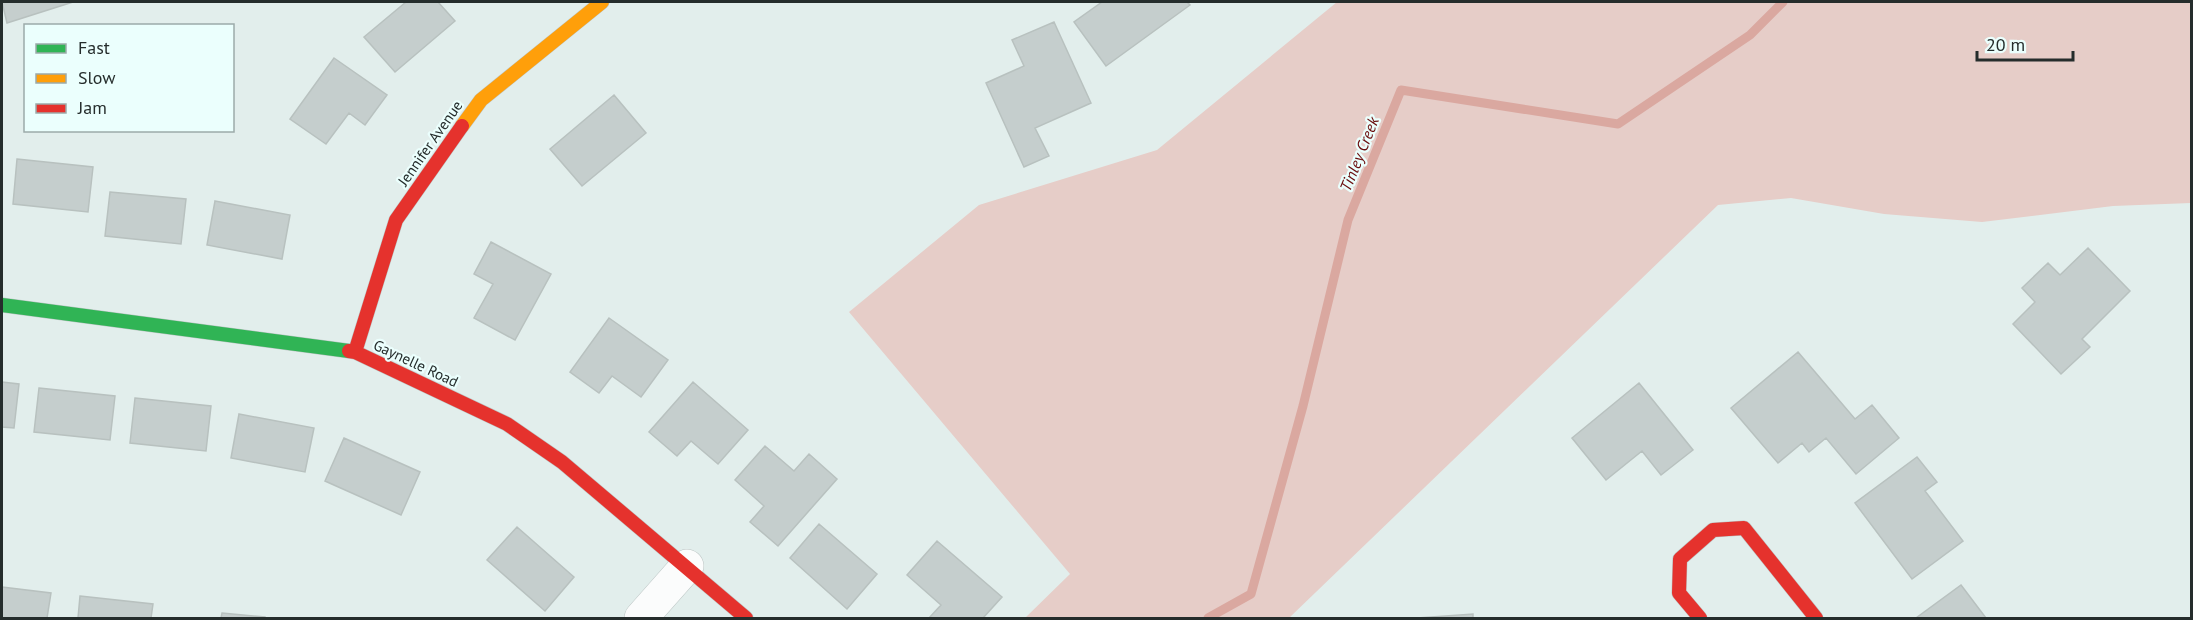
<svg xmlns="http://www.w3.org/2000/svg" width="2193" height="620" viewBox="0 0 2193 620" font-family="'PT Sans',sans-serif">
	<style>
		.green { fill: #e6cdc8 }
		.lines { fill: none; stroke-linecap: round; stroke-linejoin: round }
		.stream { stroke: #daa8a0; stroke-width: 9 }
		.building { fill: #c5cecd; stroke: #b8c1bf; stroke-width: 1.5 }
		.street-casing { stroke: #bcc5c4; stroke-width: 34 }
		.fast-casing { stroke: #bcc5c4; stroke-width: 15 }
		.slow-casing { stroke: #bcc5c4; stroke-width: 15 }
		.jam-casing { stroke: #bcc5c4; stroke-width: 15 }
		.street { stroke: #fbfcfc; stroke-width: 33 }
		.fast { stroke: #30b455; stroke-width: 14 }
		.slow { stroke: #ff9f0a; stroke-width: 14 }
		.jam { stroke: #e5322d; stroke-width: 14 }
		.labels { text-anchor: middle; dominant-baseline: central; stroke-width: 4.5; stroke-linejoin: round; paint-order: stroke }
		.street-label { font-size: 15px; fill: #252d2c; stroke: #ebfffd }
		.water-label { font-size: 16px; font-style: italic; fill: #6a0c0c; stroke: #ebfffd }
	</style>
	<rect width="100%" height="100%" fill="#e2eeec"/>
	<!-- green -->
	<path class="green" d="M1337,2H2191V203L2113,206L1982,222L1884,214L1791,198L1718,205L1289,618H1025L1070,574L849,312L979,205L1157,150Z"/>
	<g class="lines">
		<!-- stream -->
		<path class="stream" d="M1208,618L1251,594L1303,406L1348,220L1401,90L1618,124L1750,35L1783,2"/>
	</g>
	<!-- building -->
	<path class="building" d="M2,2H73L7,23Z
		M406,2H438L455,21L395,72L364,37Z
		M1102,2H1187L1190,5L1106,66L1074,22Z
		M1054,22L1091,103L1035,128L1049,156L1024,167L986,83L1024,66L1012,40Z
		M334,58L387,95L365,125L349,113L326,144L290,119Z
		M614,95L646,133L582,186L550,149Z
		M17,159L93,167L88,212L13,204Z
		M110,192L186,199L181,244L105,236Z
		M215,201L290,215L282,259L207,245Z
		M491,242L551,274L515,340L474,318L493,284L474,274Z
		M2088,248L2130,291L2082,339L2090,347L2061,374L2013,324L2035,302L2022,288L2048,263L2060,275Z
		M609,318L668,360L641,397L612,376L599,393L570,372Z
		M1798,352L1855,419L1872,405L1899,438L1856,474L1826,438L1809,452L1802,443L1778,463L1731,408Z
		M2,382L19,384L14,428L2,427Z
		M693,382L748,430L718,464L691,441L677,456L649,432Z
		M1639,383L1693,450L1661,475L1642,451L1606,480L1572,438Z
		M39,388L115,396L110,440L34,432Z
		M135,398L211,406L206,451L130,443Z
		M239,414L314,428L305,472L231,458Z
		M344,438L420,472L401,515L325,481Z
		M765,446L794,471L809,454L837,479L778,546L750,522L764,506L735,480Z
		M1917,457L1937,482L1925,491L1963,541L1912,579L1855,503Z
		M819,524L877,574L847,609L790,558Z
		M517,527L574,577L545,611L487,560Z
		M937,541L1002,597L983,618H929L941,605L907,575Z
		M1961,585L1986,618H1916Z
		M2,587L51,593L47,618H2Z
		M80,596L153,604L151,618H78Z
		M222,613L265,617V618H221Z
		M1473,614V618H1417Z"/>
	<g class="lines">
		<defs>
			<path id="street" d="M641,618L687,566"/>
			<path id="fast" d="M2,305L349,351"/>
			<path id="slow" d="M462,126L481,100L602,2"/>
			<path id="jam" d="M349,351L355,352L507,424L562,462L746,618
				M355,352L396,220L462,126
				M1700,618L1679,593L1680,559L1713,530L1744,528L1816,618"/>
		</defs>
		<!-- street casing -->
		<use href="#street" class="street-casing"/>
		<!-- fast casing -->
		<use href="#fast" class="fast-casing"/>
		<!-- slow casing -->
		<use href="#slow" class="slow-casing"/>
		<!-- jam casing -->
		<use href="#jam" class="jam-casing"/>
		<!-- street -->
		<use href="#street" class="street"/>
		<!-- fast -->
		<use href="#fast" class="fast"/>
		<!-- slow -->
		<use href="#slow" class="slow"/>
		<!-- jam -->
		<use href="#jam" class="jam"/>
	</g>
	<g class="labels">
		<!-- street labels -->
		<g class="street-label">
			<text transform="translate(430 143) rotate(-55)">Jennifer Avenue</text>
			<text transform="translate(416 363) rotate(25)">Gaynelle Road</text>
		</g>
		<!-- water labels -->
		<g class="water-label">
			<text transform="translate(1359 154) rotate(-68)">Tinley Creek</text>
		</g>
	</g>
	<!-- border -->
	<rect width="2193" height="620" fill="none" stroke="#252d2c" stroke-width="6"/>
	<!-- legend -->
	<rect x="24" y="24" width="210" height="108" fill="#ebfffd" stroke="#9caba9" stroke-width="1.5"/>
	<rect x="36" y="44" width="30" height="9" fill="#30b455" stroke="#9caba9" stroke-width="1.5"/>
	<text x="78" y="54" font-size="18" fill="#252d2c">Fast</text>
	<rect x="36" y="74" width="30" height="9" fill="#ff9f0a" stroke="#9caba9" stroke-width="1.5"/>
	<text x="78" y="84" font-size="18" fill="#252d2c">Slow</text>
	<rect x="36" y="104" width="30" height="9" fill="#e5322d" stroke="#9caba9" stroke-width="1.5"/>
	<text x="78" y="114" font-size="18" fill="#252d2c">Jam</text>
	<!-- scale -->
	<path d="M1977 51v9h96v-9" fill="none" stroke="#252d2c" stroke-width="3"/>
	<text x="1986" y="51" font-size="18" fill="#252d2c" stroke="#ebfffd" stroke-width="4.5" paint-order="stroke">20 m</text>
</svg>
